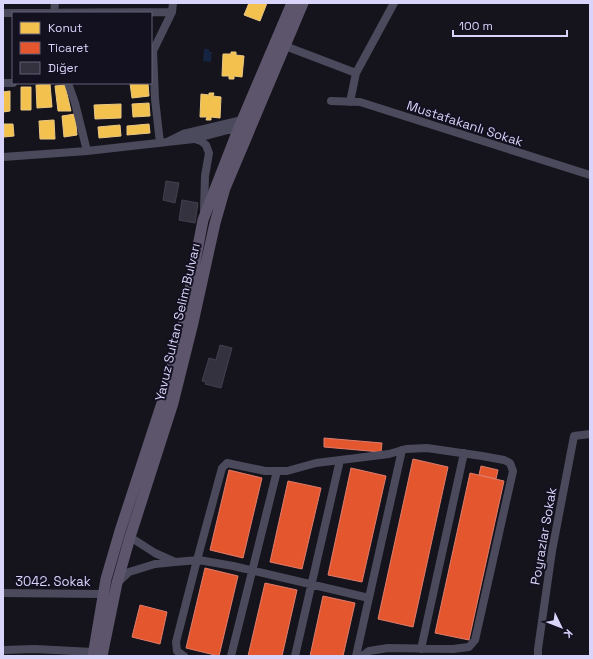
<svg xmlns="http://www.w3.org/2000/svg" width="593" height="659" font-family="'Space Grotesk',sans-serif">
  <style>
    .water { fill: #152541 }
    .homes { fill: #f2c14e; stroke: #eac782 }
    .shops { fill: #e4572e; stroke: #e17c6b }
    .building { fill: #33323e; stroke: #42404f }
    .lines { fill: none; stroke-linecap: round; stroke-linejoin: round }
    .minor { stroke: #4b4a5c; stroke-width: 8 }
    .major { stroke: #5d556c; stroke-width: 11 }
    .labels { text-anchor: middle; stroke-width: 4; stroke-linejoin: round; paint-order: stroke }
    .street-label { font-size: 13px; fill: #d9d4fa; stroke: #131020 }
  </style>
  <rect width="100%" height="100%" fill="#15141c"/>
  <path class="water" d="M204 49H209V52H212L211 62 203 61Z"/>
  <path class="homes" d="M249 3H267L260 21 244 15Z
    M231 52H236V55L244 56 242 77 234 76V79H229V76H222L223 54H231Z
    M130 83H148L149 96 132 98Z
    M50 84 52 107 37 108 36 85Z
    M65 85 71 111H58L55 86Z
    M21 87H31V110H21Z
    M10 91V111L3 112V92Z
    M209 93H214L213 96 221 97 220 118 211 117V120H206L207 117H200L201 94 209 95Z
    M149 103 150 116 133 117 132 104Z
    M121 104V118L95 119 94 105Z
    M75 114 77 135 64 137 62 116Z
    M54 120 55 139H40L39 121Z
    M4 124H13L14 136 4 137Z
    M149 124 150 133 127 135V126Z
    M120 125 121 136 99 138 98 127Z"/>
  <path class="shops" d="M324 438 382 443 381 452 324 447Z
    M413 459 448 467 413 627 378 619Z
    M481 466 498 470 496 479 479 475Z
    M351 468 386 476 362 582 328 575Z
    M229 470 262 478 243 558 210 550Z
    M470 473 504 481 469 640 435 633Z
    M288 481 321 488 302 569 270 562Z
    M205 568 238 576 219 656 186 648Z
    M265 583 297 590 282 656H248Z
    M323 596 355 603 343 656H310Z
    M140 605 167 612 160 644 132 637Z"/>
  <path class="building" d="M166 181 179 183 175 203 163 200Z
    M182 200 198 203 195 223 179 220Z
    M220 345 232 348 221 388 205 384 206 382 202 381 209 358 216 360Z"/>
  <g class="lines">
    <path class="minor" d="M3 13H13
      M14 13 172 12
      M54 13 55 3
      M285 46 356 73
      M3 83H13
      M68 83 75 103 87 151
      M331 101 360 102 590 175
      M350 102 356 73 394 3
      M238 130H228L194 139 167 142 183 134 242 120
      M195 139 201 141 206 145 209 153 205 176 204 211
      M160 143 155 99 153 51 172 12 173 3
      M3 157 87 151 167 142
      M175 562 199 560 233 566 369 598
      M117 583 129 572 155 564 175 562 155 553 130 537
      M3 593 103 594
      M421 649 464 453
      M3 650 35 649 93 652
      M184 656 177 651 176 642 197 560 222 468 227 463 265 471H287L316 463 389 454 406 449 427 448 482 456 504 460 510 463 513 471 475 640 469 647 453 649 388 648 369 651 362 656
      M231 656 277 471
      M295 656 340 460
      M356 656 402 450
      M538 656V649L552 551 574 436 590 434"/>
    <path class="major" d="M93 656 106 579 120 531 163 400 183 325 203 220 238 130 292 3
      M102 656 117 583 130 537 173 403 192 327 215 223 225 188 303 3"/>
  </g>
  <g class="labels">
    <g class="street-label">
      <text transform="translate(465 123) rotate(18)" y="5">Mustafakanlı Sokak</text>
      <text transform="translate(177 322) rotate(-77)" y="5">Yavuz Sultan Selim Bulvarı</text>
      <text transform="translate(543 536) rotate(-80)" y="5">Poyrazlar Sokak</text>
      <text x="53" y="586">3042. Sokak</text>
    </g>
  </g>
  <rect width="593" height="659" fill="none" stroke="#d9d4fa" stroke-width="8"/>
  <rect x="12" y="12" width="140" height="72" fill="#131020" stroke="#625e77"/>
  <rect x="20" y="22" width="20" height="12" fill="#f2c14e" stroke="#625e77"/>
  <text x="48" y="32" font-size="12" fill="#d9d4fa">Konut</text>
  <rect x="20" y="42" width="20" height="12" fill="#e4572e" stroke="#625e77"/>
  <text x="48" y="52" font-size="12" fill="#d9d4fa">Ticaret</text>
  <rect x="20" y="62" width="20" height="12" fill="#33323e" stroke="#625e77"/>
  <text x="48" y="72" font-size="12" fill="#d9d4fa">Diğer</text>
  <g transform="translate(561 627) rotate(133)" stroke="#131020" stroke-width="3" paint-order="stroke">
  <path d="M0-3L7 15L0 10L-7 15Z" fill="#d9d4fa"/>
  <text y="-6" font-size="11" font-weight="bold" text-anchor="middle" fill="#d9d4fa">K</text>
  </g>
  <path d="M453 30v6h114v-6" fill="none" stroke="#d9d4fa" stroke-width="2"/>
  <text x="459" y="30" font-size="12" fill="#d9d4fa" stroke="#131020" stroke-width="3" paint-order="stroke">100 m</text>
</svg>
